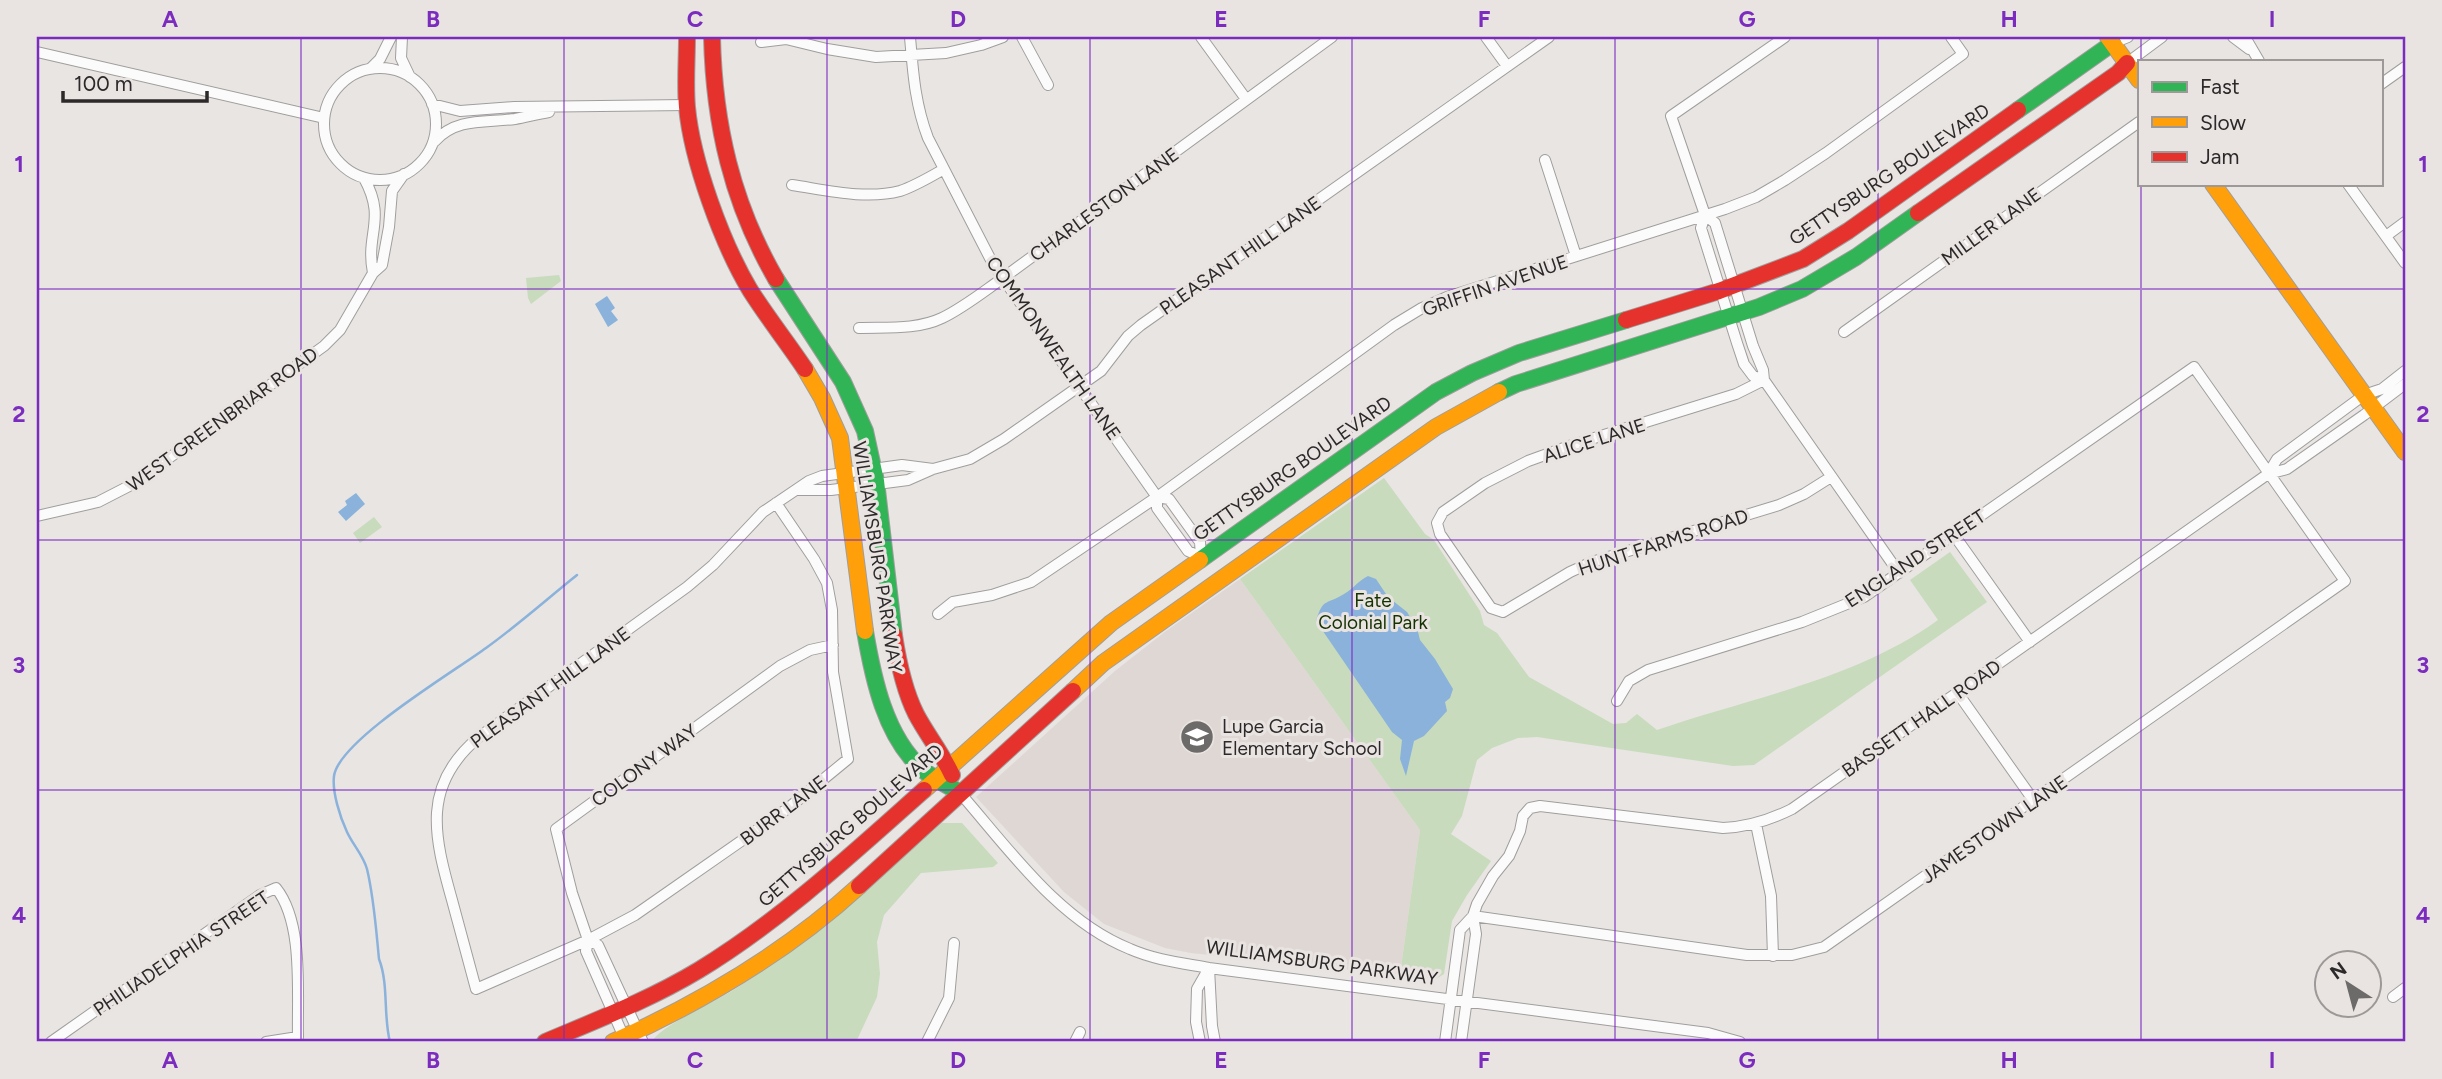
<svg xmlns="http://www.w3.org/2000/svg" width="2442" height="1079" font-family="Figtree,sans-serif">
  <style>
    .built { fill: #dfd7d3 }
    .green { fill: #c8dbbc }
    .water { fill: #8ab2db }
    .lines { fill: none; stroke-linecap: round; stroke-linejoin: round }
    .stream { stroke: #8ab2db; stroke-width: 2.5 }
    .street-casing { stroke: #a09e9d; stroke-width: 12 }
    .fast-casing { stroke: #a09e9d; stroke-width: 18 }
    .slow-casing { stroke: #a09e9d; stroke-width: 18 }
    .jam-casing { stroke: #a09e9d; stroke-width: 18 }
    .street { stroke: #fcfbfb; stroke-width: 10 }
    .fast { stroke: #30b455; stroke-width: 16 }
    .slow { stroke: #ff9f0a; stroke-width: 16 }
    .jam { stroke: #e5322d; stroke-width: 16 }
    .grid { fill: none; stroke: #7b2cbf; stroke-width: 2; stroke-opacity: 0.55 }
    .labels { text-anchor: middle; stroke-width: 6; stroke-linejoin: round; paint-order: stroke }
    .street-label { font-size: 19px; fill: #2b2929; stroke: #e9e4e2 }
    .park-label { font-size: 19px; fill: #143201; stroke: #e9e4e2 }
    .poi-label { font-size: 19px; fill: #2b2929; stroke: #e9e4e2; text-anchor: start }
    .neatline { fill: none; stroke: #7b2cbf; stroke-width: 2.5 }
    .grid-label { font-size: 23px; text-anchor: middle; font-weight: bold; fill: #7b2cbf }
  </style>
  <rect width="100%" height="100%" fill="#e8e5e3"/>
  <path class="built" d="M1240 579 1420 830 1400 975 1191 953 1165 948 1104 924 1064 892 976 797 1115 671 1166 631Z"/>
  <path class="green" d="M559 275 561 281 531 304 528 298 526 278Z
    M1384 478 1425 534 1434 540 1480 611 1484 625 1497 633 1529 677 1613 724 1626 723 1637 714 1657 730C1752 697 1855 680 1938 620L1910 580 1950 552 1987 602 1754 765 1733 766 1537 737 1518 738 1492 748 1477 760 1462 816 1451 834 1491 861 1467 895 1452 921 1444 974 1436 979 1400 975 1420 830 1240 579Z
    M374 517 382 527 360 543 353 533Z
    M942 823H962L998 863 993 867 921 873 884 915 877 942 880 974 877 997 856 1042H652C657 1028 716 1001 732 991 809 942 875 883 942 823Z"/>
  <path class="water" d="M607 296 615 308 611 311 618 320 608 327 595 304Z
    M356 493 365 504 346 521 338 512 347 505 345 501Z
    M1368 576 1376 579 1388 597 1407 612 1417 628 1420 640 1435 659 1453 689 1450 698 1445 702 1447 711 1424 736 1414 741 1406 776 1400 759 1402 740 1392 732 1316 621C1323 597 1327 605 1344 594 1353 589 1358 581 1368 576Z"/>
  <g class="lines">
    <path class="stream" d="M390 1042C383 1015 389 985 379 959 376 929 374 898 367 869 363 855 353 845 347 832 340 817 332 792 334 776 339 740 455 671 486 648 518 625 547 599 577 575"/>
    <g class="street-casing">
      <path id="street" d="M402 37 401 58 410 77
        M910 37C913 72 915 104 928 138L993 264 1157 497V508L1188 551 1201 557 1200 542 1169 499 1157 497
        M1022 37 1048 85
        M1201 37 1246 99
        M1486 37 1507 66
        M1785 37 1671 116 1705 215 1715 223 1753 346 1763 370 1764 380 1899 573
        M2233 37 2249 49
        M2245 37 2259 61
        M761 42 786 39 827 49 876 57 946 53 981 45 1003 37
        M2113 43 2128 37
        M37 52 324 118
        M2127 63 2162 37
        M324 124a56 56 0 1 1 112 0a56 56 0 1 1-112 0Z
        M370 69 380 59 391 37
        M2381 84 2405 67
        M432 104 460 111 514 107 687 105
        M435 141C457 117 486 123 515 119 526 117 537 114 549 112
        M1545 160 1576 256
        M364 178C387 220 365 233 373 273
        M2348 184 2405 263
        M792 185C826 190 866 200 900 191 915 186 930 177 944 169
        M1705 215 1701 228 1737 343 1744 364 1753 376 1764 380
        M2386 236 2405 222
        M859 328C886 327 917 330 942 318 963 308 983 292 1003 278L1332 37
        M1844 332 2139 122
        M1764 380 1736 394 1575 444 1528 461 1485 483 1443 512 1437 523 1440 534 1491 608 1503 612 1570 572 1592 562 1779 505 1804 494 1831 477
        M2268 474 2277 459 2364 395 2382 389 2405 371
        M796 490H831L908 480 933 469 970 459 1004 439 1101 371 1128 336 1141 325 1549 37
        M776 503 814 559 827 583 832 610 833 672 848 759 787 809 635 915 588 940 476 989C468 960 460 930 452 900 434 836 421 785 479 737L687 587 713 565 763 512 809 481 822 476 902 465 933 469
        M37 516 98 502 133 484 324 346 340 330 373 273 382 265 389 227 392 191 404 174
        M1954 535 2030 642
        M938 614 953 602 992 595 1031 582 1157 497 1394 325 1422 308 1447 297 1725 209 1756 197 1785 180 1826 153 1963 54 1951 37
        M1957 692 2034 801
        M960 793C1009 849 1059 921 1130 949 1155 960 1182 963 1209 968L1708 1033 1740 1042
        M1756 824 1771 896 1773 956
        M1473 916 1747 955H1792L1824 947 2345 581 2194 367 1864 597 1802 622 1648 670 1629 681 1617 701
        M588 940 598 945 643 1042
        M1209 968 1212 1026 1215 1042
        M2393 997 2405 988
        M51 1042 260 895 276 888C304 923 297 993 298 1037L266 1042
        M626 1042 586 951 588 940 572 893 556 829 780 666 810 650 833 645
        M927 1042 949 998 954 943
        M1075 1042 1080 1032
        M1200 1042 1196 1022 1197 989 1209 968
        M1445 1042 1460 930 1473 916 1477 904 1493 876 1509 856 1520 831 1523 816 1530 808 1540 806 1723 828C1748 827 1770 820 1792 809L2268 474 2287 469 2364 415 2405 384
        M1461 1042 1476 934 1473 916"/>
    </g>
    <g class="fast-casing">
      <path id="fast" d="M2018 110 2113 43
        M776 279 843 382 865 431 876 481 894 635
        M1499 392 1516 384 1759 307 1802 289 1856 257 1918 213
        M1200 560 1436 392 1472 373 1519 353 1626 320
        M865 631C873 678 885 737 923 770 934 779 948 785 960 793"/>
    </g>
    <g class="slow-casing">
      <path id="slow" d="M2108 37 2139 80
        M2213 184 2405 452
        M805 369 822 398 840 438 865 631
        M1073 691 1103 663 1436 427 1499 392
        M924 790 1111 623 1200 560
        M613 1042C702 1002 787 952 859 886"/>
    </g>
    <g class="jam-casing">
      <path id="jam" d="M687 37C687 60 685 84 687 107 692 161 722 243 750 290 767 317 787 342 805 369
        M712 37C714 124 732 203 776 279
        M1918 213 2118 73 2127 63
        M1626 320 1719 291 1803 259 1848 231 2018 110
        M894 635C898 661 904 690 916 714 927 735 942 753 952 775
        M859 886 1073 691
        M545 1042C597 1020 651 999 699 970 781 920 852 854 924 790"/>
    </g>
    <use href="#street" class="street"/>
    <use href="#fast" class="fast"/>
    <use href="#slow" class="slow"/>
    <use href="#jam" class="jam"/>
  </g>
  <path class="grid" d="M301 37V1042M564 37V1042M827 37V1042M1090 37V1042M1352 37V1042M1615 37V1042M1878 37V1042M2141 37V61M2141 184V1042M37 289H2405M37 540H2405M37 790H2405"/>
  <defs>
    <g id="school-disc" transform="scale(1.75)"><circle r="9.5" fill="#6d6b6a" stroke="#e9e4e2"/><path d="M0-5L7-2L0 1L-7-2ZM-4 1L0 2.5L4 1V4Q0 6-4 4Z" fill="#fff"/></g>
  </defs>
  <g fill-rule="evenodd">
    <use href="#school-disc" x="1197" y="737"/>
  </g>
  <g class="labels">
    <g class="street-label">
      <text transform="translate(1889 174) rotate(-34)" y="7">GETTYSBURG BOULEVARD</text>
      <text transform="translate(1104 204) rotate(-36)" y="7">CHARLESTON LANE</text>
      <text transform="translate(1991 226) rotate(-36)" y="7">MILLER LANE</text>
      <text transform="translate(1240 255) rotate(-35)" y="7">PLEASANT HILL LANE</text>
      <text transform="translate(1495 285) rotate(-19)" y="7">GRIFFIN AVENUE</text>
      <text transform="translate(1054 348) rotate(55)" y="7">COMMONWEALTH LANE</text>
      <text transform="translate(222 419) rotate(-36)" y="7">WEST GREENBRIAR ROAD</text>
      <text transform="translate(1594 440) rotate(-18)" y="7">ALICE LANE</text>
      <text transform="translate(1292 468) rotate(-35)" y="7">GETTYSBURG BOULEVARD</text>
      <text transform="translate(1663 542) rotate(-18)" y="7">HUNT FARMS ROAD</text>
      <text transform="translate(878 557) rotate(81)" y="7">WILLIAMSBURG PARKWAY</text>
      <text transform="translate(1915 558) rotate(-33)" y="7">ENGLAND STREET</text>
      <text transform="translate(550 687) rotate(-36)" y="7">PLEASANT HILL LANE</text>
      <text transform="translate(1921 718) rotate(-35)" y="7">BASSETT HALL ROAD</text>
      <text transform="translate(644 765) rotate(-36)" y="7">COLONY WAY</text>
      <text transform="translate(783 810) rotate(-37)" y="7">BURR LANE</text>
      <text transform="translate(850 825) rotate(-41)" y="7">GETTYSBURG BOULEVARD</text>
      <text transform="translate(1994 829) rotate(-35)" y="7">JAMESTOWN LANE</text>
      <text transform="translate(181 953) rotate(-34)" y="7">PHILIADELPHIA STREET</text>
      <text transform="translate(1322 962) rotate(8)" y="7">WILLIAMSBURG PARKWAY</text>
    </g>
    <g class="park-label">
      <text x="1373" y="607">Fate<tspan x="1373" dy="22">Colonial Park</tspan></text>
    </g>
    <g class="poi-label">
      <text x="1222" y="733">Lupe Garcia<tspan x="1222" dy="22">Elementary School</tspan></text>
    </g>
  </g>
  <rect width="2442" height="1079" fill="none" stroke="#e9e4e2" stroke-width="77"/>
  <rect x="2138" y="60" width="245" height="126" fill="#e9e4e2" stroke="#9d9998" stroke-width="2"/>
  <rect x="2152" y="82" width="35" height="10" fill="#30b455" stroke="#9d9998" stroke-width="2"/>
  <text x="2200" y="94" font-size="21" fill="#2b2929">Fast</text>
  <rect x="2152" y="117" width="35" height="10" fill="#ff9f0a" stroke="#9d9998" stroke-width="2"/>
  <text x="2200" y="130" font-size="21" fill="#2b2929">Slow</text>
  <rect x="2152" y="152" width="35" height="10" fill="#e5322d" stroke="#9d9998" stroke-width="2"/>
  <text x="2200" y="164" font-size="21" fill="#2b2929">Jam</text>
  <g transform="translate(2348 984) rotate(324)"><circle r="33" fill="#e9e4e2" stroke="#9d9998" stroke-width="2"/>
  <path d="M0-5L12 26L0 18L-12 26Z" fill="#6d6b6a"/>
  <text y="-10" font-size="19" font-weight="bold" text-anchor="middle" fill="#2b2929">N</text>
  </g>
  <path d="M63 91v10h144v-10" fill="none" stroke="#2b2929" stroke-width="3.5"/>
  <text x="74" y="91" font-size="21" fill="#2b2929" stroke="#e9e4e2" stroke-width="5" paint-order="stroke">100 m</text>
  <rect x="38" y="38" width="2366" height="1002" class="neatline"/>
  <g class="grid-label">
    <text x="170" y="27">A</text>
    <text x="433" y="27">B</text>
    <text x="695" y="27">C</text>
    <text x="958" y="27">D</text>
    <text x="1221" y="27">E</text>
    <text x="1484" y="27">F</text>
    <text x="1747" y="27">G</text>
    <text x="2009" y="27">H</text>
    <text x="2272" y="27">I</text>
    <text x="19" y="172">1</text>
    <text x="2423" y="172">1</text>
    <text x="19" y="422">2</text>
    <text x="2423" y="422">2</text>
    <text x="19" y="673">3</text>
    <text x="2423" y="673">3</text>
    <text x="19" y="923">4</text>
    <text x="2423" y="923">4</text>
    <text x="170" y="1068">A</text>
    <text x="433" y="1068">B</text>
    <text x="695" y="1068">C</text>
    <text x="958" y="1068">D</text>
    <text x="1221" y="1068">E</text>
    <text x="1484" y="1068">F</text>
    <text x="1747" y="1068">G</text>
    <text x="2009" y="1068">H</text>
    <text x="2272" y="1068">I</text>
  </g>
</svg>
